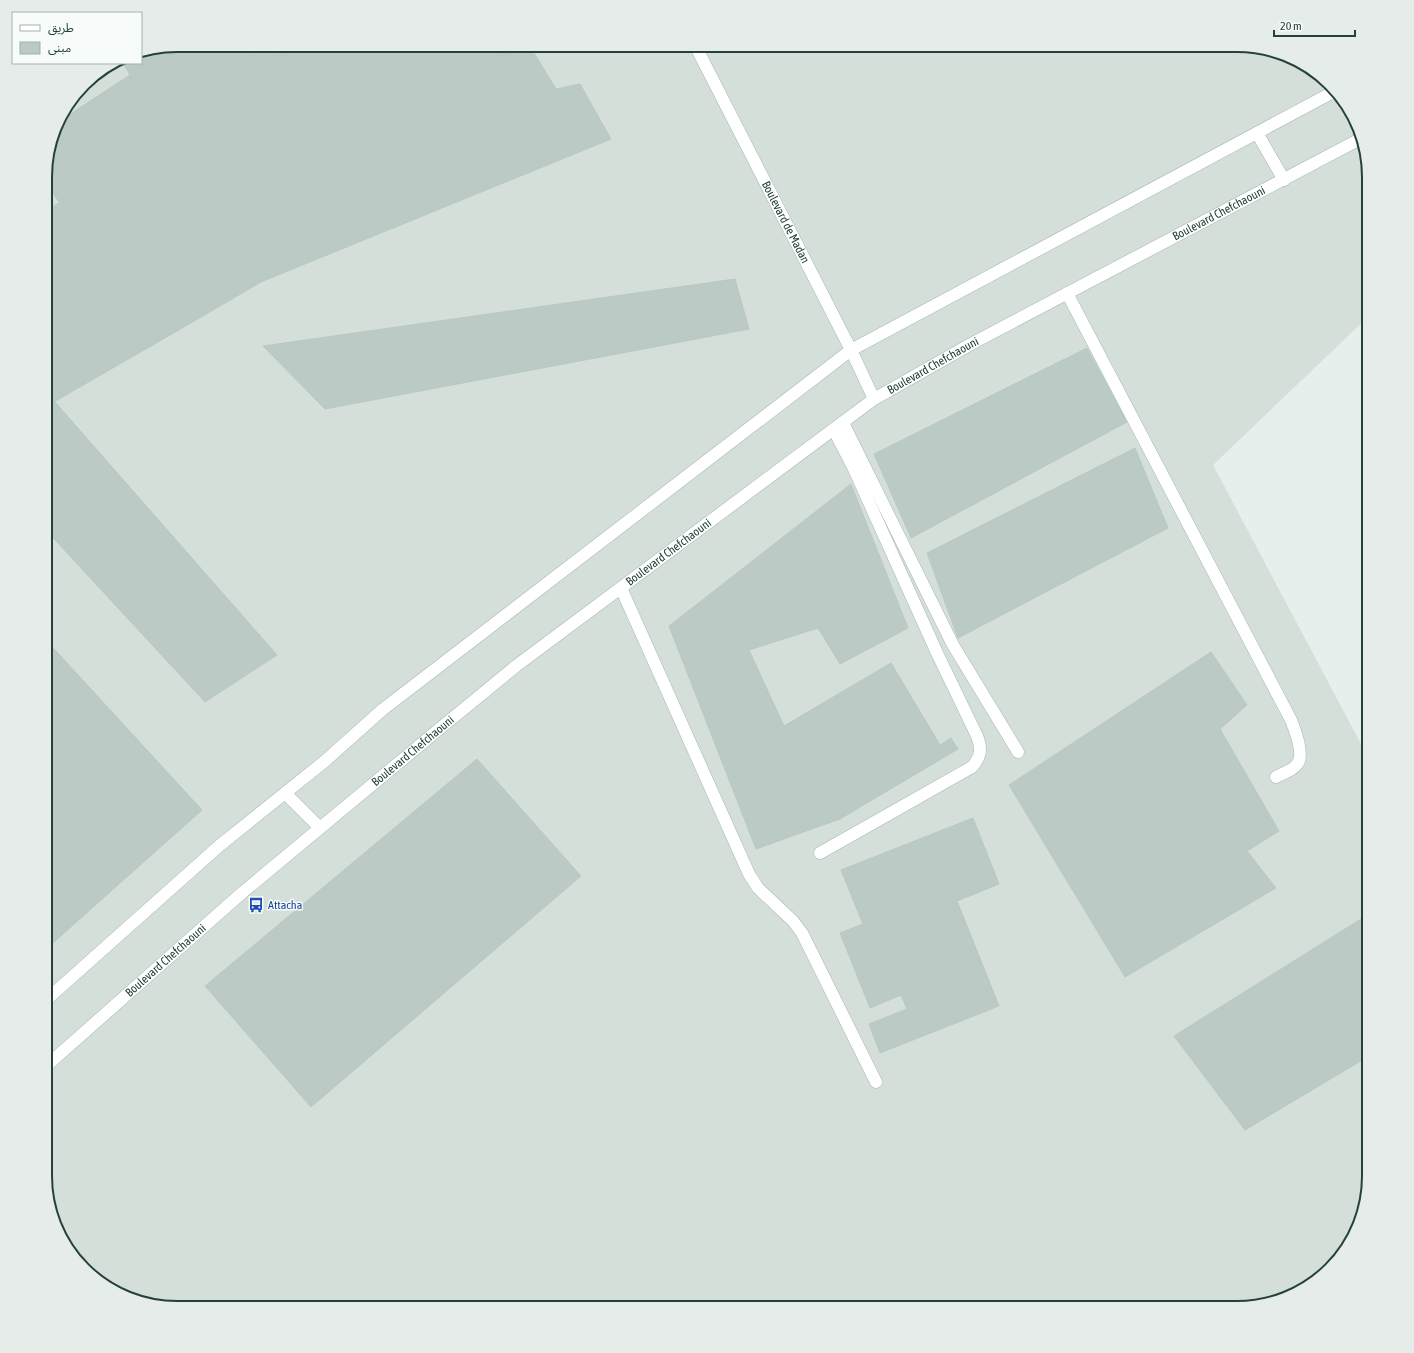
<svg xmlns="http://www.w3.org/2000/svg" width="1414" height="1353" font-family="'Asap Condensed','Noto Sans Arabic',sans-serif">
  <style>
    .built { fill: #d4dfda }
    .building { fill: #bbcac4; stroke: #b8c9c2 }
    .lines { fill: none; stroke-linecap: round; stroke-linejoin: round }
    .minor-casing { stroke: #a8b8b2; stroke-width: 13 }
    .minor { stroke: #fff; stroke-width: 12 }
    .labels { text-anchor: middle; stroke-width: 3; stroke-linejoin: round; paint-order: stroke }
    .street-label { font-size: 12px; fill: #24423a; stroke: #f7fbf9 }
    .transit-label { font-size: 12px; fill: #164399; stroke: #f7fbf9; text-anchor: start }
    .rim { fill: none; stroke: #24423a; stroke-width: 2 }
  </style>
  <rect width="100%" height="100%" fill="#e6efeb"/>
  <path class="built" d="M177 45H1245L1295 59 1331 84 1359 126 1369 169V316L1213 465 1369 759V1176L1359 1227 1330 1270 1288 1298 1245 1308H177L126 1298 83 1269 55 1227 45 1184V168L59 119 90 78 114 63H141V52Z"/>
  <path class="building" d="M177 45H244L258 68 300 45H520L219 224 123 63H141V52Z
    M244 45H300L258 68Z
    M520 45H529L556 89 580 84 611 139 261 282 219 224Z
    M130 75 219 224 261 282 158 342 45 182V168L58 122Z
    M59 203 158 342 45 407V211Z
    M735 279 749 329 325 409 263 346Z
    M1087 348 1127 422 911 538 874 454Z
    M55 402 277 655 205 702 45 529V407Z
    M1135 448 1168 528 958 638 927 553Z
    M851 484 908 628 840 664 818 628 749 650 784 726 840 819 756 849 669 626Z
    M45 639 202 810 45 950Z
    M1211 652 1247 705 1220 729 1279 831 1247 851 1276 888 1125 977 1009 785Z
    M891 663 940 745 951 738 958 749 840 819 784 726Z
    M477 759 581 876 311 1107 205 986Z
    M973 818 999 884 957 901 999 1006 880 1053 869 1024 907 1009 901 995 870 1008 840 933 863 924 841 870Z
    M1369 914V1056L1245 1130 1174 1036Z"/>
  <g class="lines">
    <g class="minor-casing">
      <g id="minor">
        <path id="s1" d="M695 45 851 350 874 399"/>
        <path d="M1257 133 1284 180"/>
        <path d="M1067 293 1291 720C1295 730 1304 754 1298 763 1294 770 1283 773 1276 777"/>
        <path d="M843 423 953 645 1018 752"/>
        <path d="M621 588 749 874 758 888 793 921 802 933 876 1082"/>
        <path d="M285 793 320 828"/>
        <path d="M820 853 972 767C981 757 982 748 977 736L937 653 854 469 834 430"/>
        <path d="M45 1001 219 846 325 761 382 710 851 350 1335 91"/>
        <path id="s2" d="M45 1067 243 892 438 730 516 666 874 399 971 344 1362 138"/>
      </g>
    </g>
    <use href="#minor" class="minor"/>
  </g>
  <defs>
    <g id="bus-bare" transform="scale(1.2)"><path d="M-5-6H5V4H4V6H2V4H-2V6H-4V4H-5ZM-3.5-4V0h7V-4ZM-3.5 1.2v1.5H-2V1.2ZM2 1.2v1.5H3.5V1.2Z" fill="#1a4fb4" stroke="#f7fbf9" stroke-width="2.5" paint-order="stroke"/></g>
  </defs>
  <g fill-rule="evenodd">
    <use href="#bus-bare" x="256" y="905"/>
  </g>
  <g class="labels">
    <g class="street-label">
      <text dy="4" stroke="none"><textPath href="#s2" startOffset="1457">Boulevard Chefchaouni</textPath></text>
      <text dy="4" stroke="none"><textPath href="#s1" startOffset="199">Boulevard de Madan</textPath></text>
      <text dy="4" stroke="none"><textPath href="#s2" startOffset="1133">Boulevard Chefchaouni</textPath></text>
      <text dy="4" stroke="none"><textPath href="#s2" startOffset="809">Boulevard Chefchaouni</textPath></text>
      <text dy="4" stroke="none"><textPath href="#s2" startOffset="485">Boulevard Chefchaouni</textPath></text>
      <text dy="4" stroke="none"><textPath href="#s2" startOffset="161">Boulevard Chefchaouni</textPath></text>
    </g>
    <g class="transit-label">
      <text x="268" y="909">Attacha</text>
    </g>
  </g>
  <path d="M0 0H1414V1353H0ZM177 52H1237A125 125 0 0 1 1362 177V1176A125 125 0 0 1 1237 1301H177A125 125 0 0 1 52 1176V177A125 125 0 0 1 177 52Z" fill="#e6ecea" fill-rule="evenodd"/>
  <path class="rim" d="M177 52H1237A125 125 0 0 1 1362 177V1176A125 125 0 0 1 1237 1301H177A125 125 0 0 1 52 1176V177A125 125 0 0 1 177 52Z"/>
  <rect x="12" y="12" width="130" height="52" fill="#f7fbf9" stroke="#a3b1ad"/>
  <rect x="20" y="25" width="20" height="6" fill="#ffffff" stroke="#a3b1ad"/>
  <text x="48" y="32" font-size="12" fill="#24423a">طريق</text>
  <rect x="20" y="42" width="20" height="12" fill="#bbcac4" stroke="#a3b1ad"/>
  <text x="48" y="52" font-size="12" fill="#24423a">مبنى</text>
  <path d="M1274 30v6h81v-6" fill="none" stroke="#24423a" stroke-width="2"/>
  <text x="1280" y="30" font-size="12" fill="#24423a" stroke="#f7fbf9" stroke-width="3" paint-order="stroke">20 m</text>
</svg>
